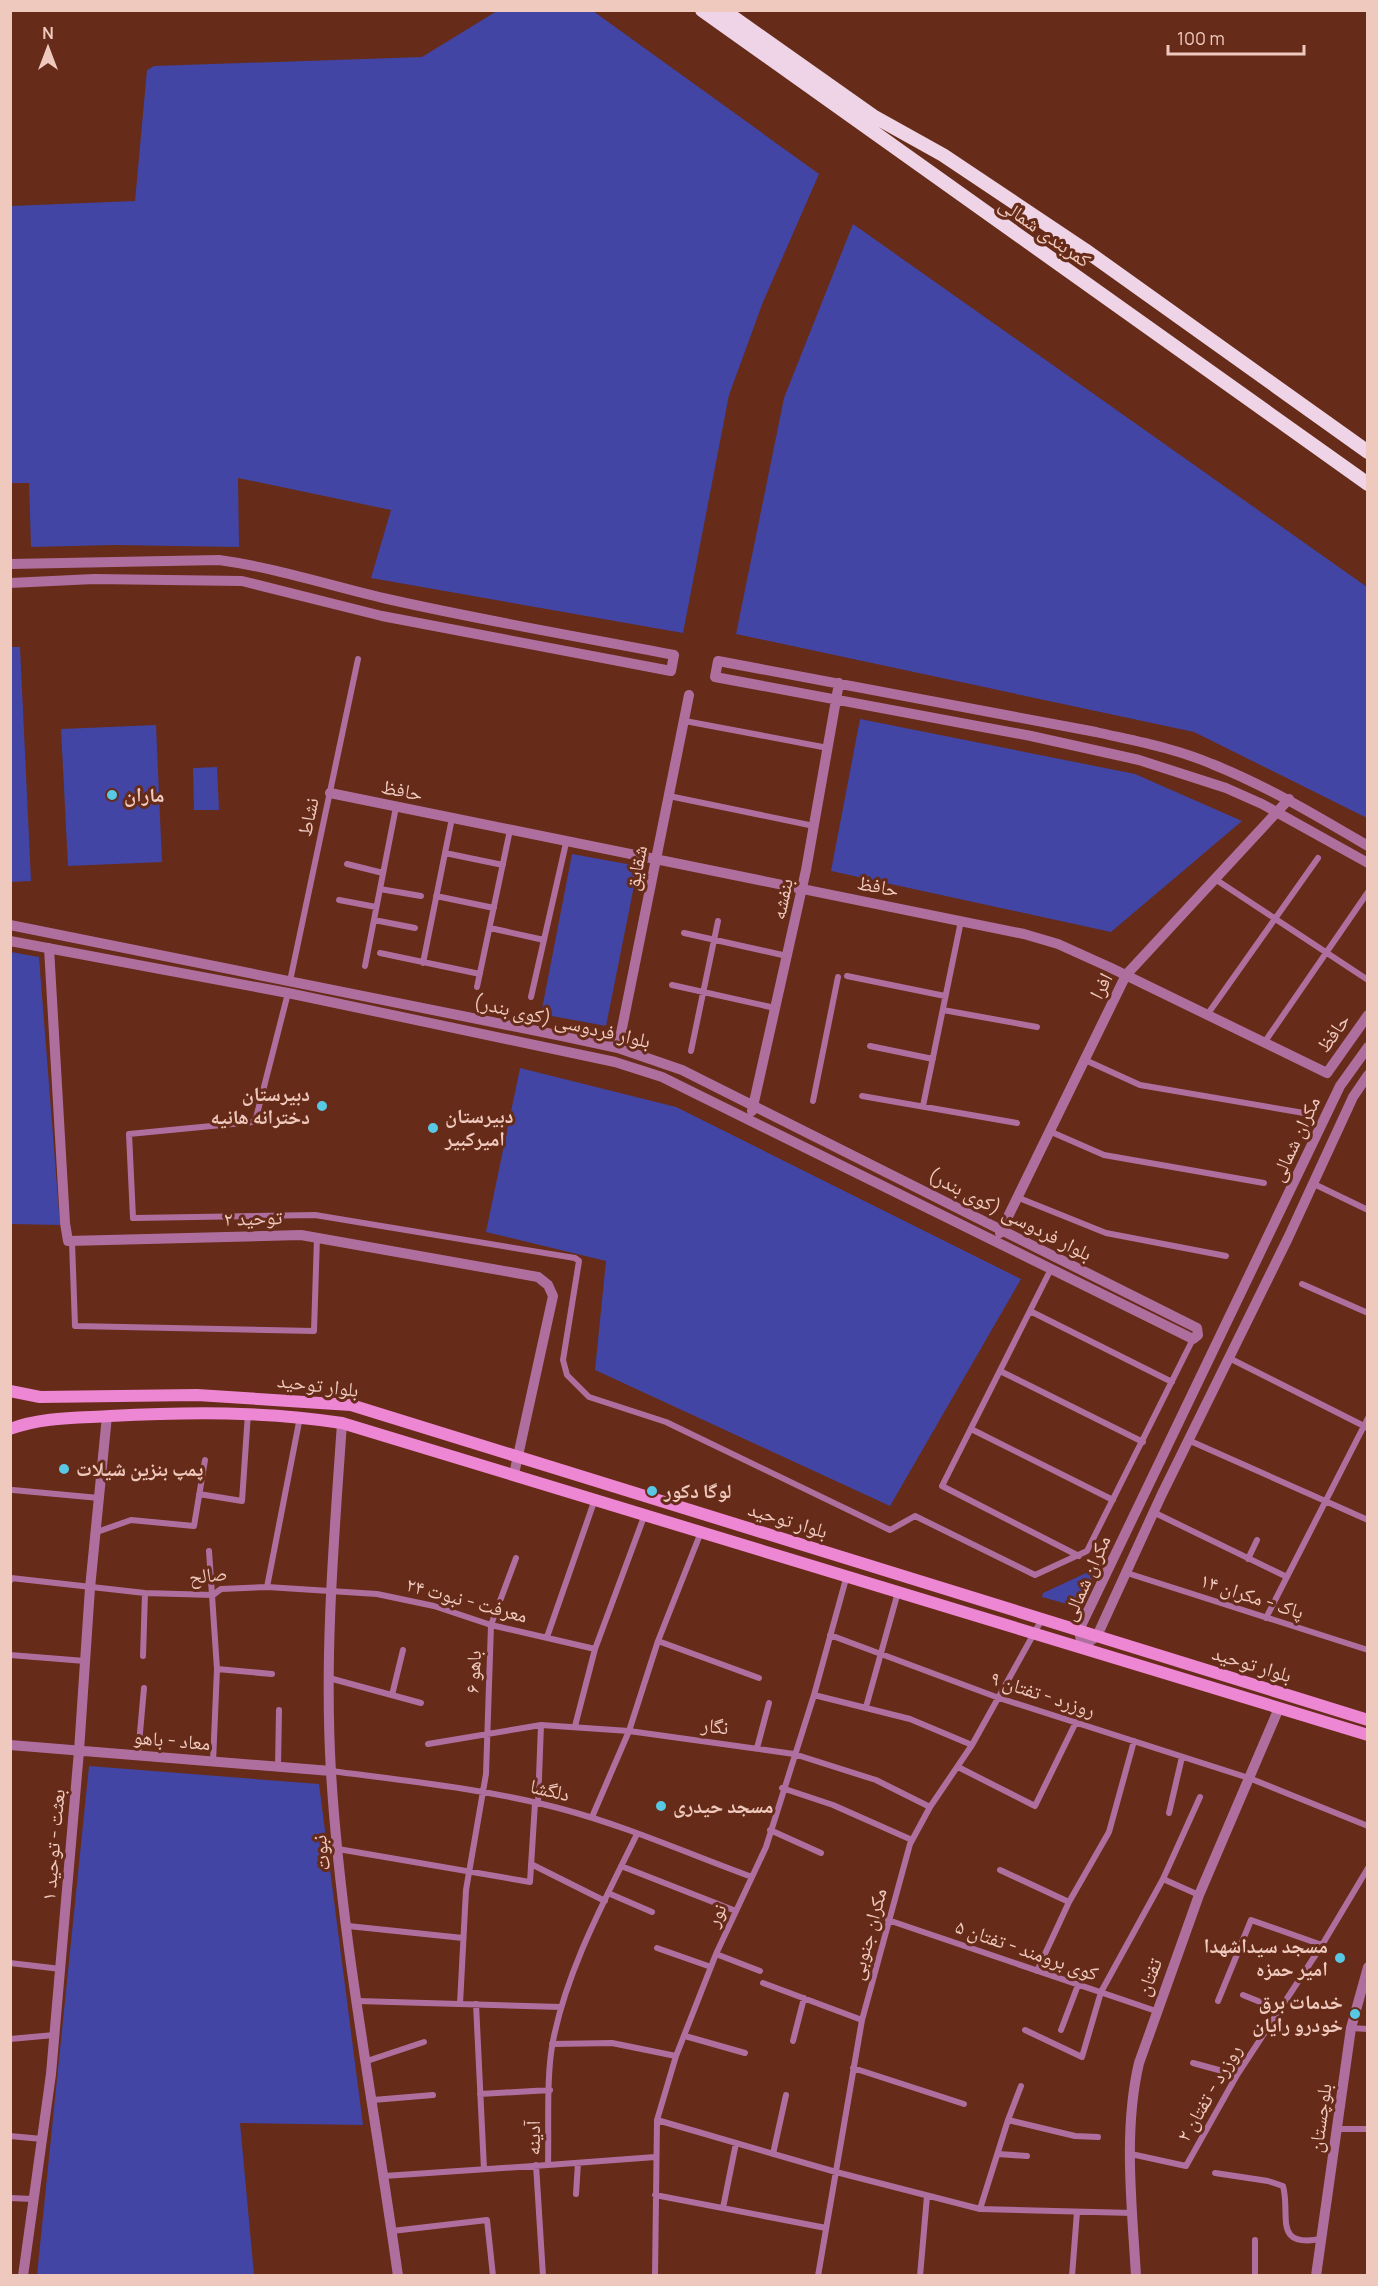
<svg xmlns="http://www.w3.org/2000/svg" width="1378" height="2286" font-family="Manrope,'Noto Naskh Arabic',sans-serif">
  <style>
    .green { fill: #4245a3 }
    .lines { fill: none; stroke-linecap: round; stroke-linejoin: round }
    .minor { stroke: #af6f9e; stroke-width: 6 }
    .tertiary { stroke: #af6f9e; stroke-width: 10 }
    .secondary { stroke: #ed87d3; stroke-width: 12 }
    .trunk { stroke: #eed4e6; stroke-width: 14 }
    .poi-dot { fill: #59c8e4; stroke: #662b19; stroke-width: 2 }
    .labels { text-anchor: middle; stroke-width: 6; stroke-linejoin: round; paint-order: stroke }
    .street-label { font-size: 20px; fill: #efc9be; stroke: #662b19 }
    .poi-label { font-size: 20px; font-weight: bold; fill: #efc9be; stroke: #662b19; text-anchor: start }
  </style>
  <rect width="100%" height="100%" fill="#662b19"/>
  <path class="green" d="M497 11H593L819 174 763 302 729 395 683 633 371 578 391 510 238 478 239 547 114 545 31 547 29 483H11V206L135 201 147 70 154 66 422 57Z
    M853 224 1367 587V818L1194 732 736 634 784 398Z
    M11 647H20L31 881 11 882Z
    M860 719 1135 774 1242 821 1111 932 831 871Z
    M156 725 162 862 68 866 61 729Z
    M217 767 219 810H194L193 768Z
    M572 854 638 866 606 1026 541 1014Z
    M11 952 39 957 60 1225 11 1224Z
    M520 1068 676 1107 1021 1279 890 1506 595 1370 606 1261 486 1232Z
    M1097 1568 1081 1602 1067 1604 1042 1597 1043 1593Z
    M89 1766 319 1784 363 2125 240 2123 254 2275H37Z"/>
  <g class="lines">
    <path class="minor" d="M685 721 828 748
      M669 796 814 826
      M445 853 503 865
      M347 864 383 873
      M1215 879 1368 980
      M380 889 421 896
      M436 896 494 908
      M339 900 376 907
      M374 920 415 928
      M490 928 544 940
      M684 933 787 956
      M380 953 480 974
      M423 963 452 818
      M365 966 396 807
      M847 976 945 996
      M290 981 358 659
      M672 985 775 1008
      M477 987 510 830
      M288 993 256 1118 253 1122 129 1134 133 1218 315 1215 575 1258 579 1261 563 1360 567 1375 589 1397 666 1422 890 1530 915 1516 1035 1575 1087 1551 1193 1339
      M531 997 566 843
      M943 1010 1037 1027
      M1207 1015 1318 858
      M1264 1043 1368 892
      M870 1046 933 1059
      M691 1051 718 921
      M1085 1060 1140 1085 1304 1113
      M862 1096 1017 1123
      M813 1101 838 977
      M923 1106 961 921
      M1049 1131 1104 1155 1264 1183
      M1314 1184 1368 1210
      M1019 1198 1106 1233 1226 1256
      M72 1242 75 1326 314 1331 317 1237
      M1051 1269 942 1486 1079 1556
      M1302 1284 1368 1313
      M1030 1311 1172 1382
      M1229 1358 1368 1428
      M1000 1371 1143 1442
      M971 1429 1113 1500
      M1188 1440 1368 1520
      M13 1490 99 1498
      M199 1494 242 1501 248 1413
      M1153 1512 1287 1577
      M97 1532 131 1520 194 1526 205 1460
      M209 1551 217 1669 213 1762
      M1248 1559 1257 1540
      M1127 1573 1368 1650
      M10 1581 11 1578 145 1593 213 1595 221 1589 267 1587 377 1594 434 1606 491 1625 595 1649
      M267 1587 300 1417
      M1266 1618 1368 1418
      M830 1635 999 1698 1249 1778 1368 1826
      M547 1637 595 1499
      M658 1641 759 1678
      M10 1655 85 1661
      M143 1656 145 1593
      M217 1669 272 1674
      M329 1678 421 1703
      M392 1695 403 1650
      M814 1695 910 1719 972 1745
      M866 1707 898 1592
      M575 1726 595 1649 645 1514
      M428 1744 541 1725 629 1731 794 1754 876 1780 930 1807
      M757 1748 769 1703
      M138 1755 144 1688
      M278 1767 279 1710
      M958 1767 1035 1806 1076 1722
      M331 1771C408 1781 487 1789 562 1809 626 1826 689 1854 752 1877
      M782 1788 833 1805 912 1840
      M538 1803 541 1725
      M1169 1813 1182 1757
      M592 1817 629 1731 658 1641 701 1532
      M770 1830 821 1853
      M637 1834C605 1900 567 1969 553 2041 546 2075 549 2129 548 2165L655 2157
      M338 1849 530 1882 535 1803
      M531 1864 605 1901
      M621 1866 736 1911
      M1000 1870 1069 1902 1037 1971
      M1163 1879 1200 1797
      M608 1893 652 1912
      M1069 1902 1109 1832 1134 1741
      M888 1920 1156 2011
      M348 1926 463 1938
      M657 1948 711 1967
      M716 1954 760 1971
      M10 1963 61 1969
      M763 1983 862 2020
      M1243 1995 1280 2010
      M358 2001 561 2007
      M1218 2001 1251 1920 1322 1945
      M460 2004 466 1890 486 1774 491 1625 516 1558
      M476 2004 484 2169
      M1351 2028 1368 2029
      M1025 2030 1082 2057 1101 1992 1163 1879 1199 1895
      M1061 2030 1078 1985
      M685 2036 745 2053
      M10 2039 54 2035
      M793 2041 804 1998
      M552 2044 612 2043 676 2056
      M367 2061 424 2042
      M1193 2063 1237 2075
      M853 2068 964 2104
      M480 2094 550 2090
      M373 2100 433 2095
      M657 2120 836 2172 980 2209 1008 2120 1075 2136 1098 2137
      M1008 2120 1021 2086
      M1336 2129H1368
      M10 2136 42 2139
      M773 2154 786 2095
      M998 2154 1027 2156
      M1131 2154 1186 2166 1237 2075 1322 1945 1368 1868
      M536 2165 543 2276
      M1215 2173 1268 2181 1283 2186C1291 2215 1272 2248 1321 2239
      M384 2176 548 2165
      M576 2194 578 2163
      M655 2195 826 2228
      M10 2198 33 2199
      M723 2208 736 2143
      M980 2209 1133 2213
      M392 2231 487 2220 493 2276
      M655 2276 657 2120 676 2056 716 1954 766 1847 814 1695 847 1575
      M818 2276 862 2020 910 1844 930 1807 972 1745 1042 1619
      M920 2276 927 2196
      M1072 2276 1077 2212
      M1255 2276V2240"/>
    <path class="tertiary" d="M10 564 219 560C278 568 334 587 392 600 486 621 580 637 674 655L671 671 382 616 242 581 94 579 10 583
      M330 793 1024 934 1058 944 1109 967 1327 1073 1368 1015
      M1368 846C1317 816 1267 786 1212 764 1175 748 1135 741 1096 732L718 661 715 677 1031 736 1139 760 1226 788 1262 804 1368 863
      M10 925 562 1036 618 1048 682 1070 1197 1328 1198 1335 1193 1339 662 1077 615 1062 288 993 10 941
      M49 948 65 1223 68 1241 301 1235 538 1277 548 1285 553 1296 514 1474
      M1368 1047 1340 1086 1079 1630 1082 1647 1097 1636 1161 1496 1288 1238 1353 1097 1368 1075
      M618 1048 689 695
      M752 1111 806 870 839 683
      M1000 1233 1126 975 1289 799
      M342 1423C334 1539 324 1655 331 1772 341 1939 375 2109 398 2276
      M10 1745 331 1771
      M23 2276 51 2074 79 1751 90 1588 107 1416
      M1136 2276C1132 2206 1123 2131 1139 2063L1199 1895 1279 1708
      M1316 2276 1351 2028 1368 1967"/>
    <path class="secondary" d="M10 1391 40 1397 197 1395 351 1405 1368 1720
      M10 1429C42 1417 76 1418 110 1416 188 1412 265 1411 342 1423L1368 1735"/>
    <path class="trunk" d="M702 10 1368 484
      M723 10 873 116 943 155 1085 250 1368 452"/>
  </g>
  <g class="poi-dot">
    <circle cx="112" cy="795" r="6"/>
    <circle cx="322" cy="1106" r="6"/>
    <circle cx="433" cy="1128" r="6"/>
    <circle cx="64" cy="1469" r="6"/>
    <circle cx="652" cy="1491" r="6"/>
    <circle cx="661" cy="1806" r="6"/>
    <circle cx="1340" cy="1958" r="6"/>
    <circle cx="1355" cy="2014" r="6"/>
  </g>
  <g class="labels">
    <g class="street-label">
      <text transform="translate(1045 232) rotate(35)" y="7">کمربندی شمالی</text>
      <text transform="translate(402 790) rotate(11)" y="7">حافظ</text>
      <text transform="translate(308 817) rotate(-78)" y="7">نشاط</text>
      <text transform="translate(636 868) rotate(-79)" y="7">شقایق</text>
      <text transform="translate(878 886) rotate(11)" y="7">حافظ</text>
      <text transform="translate(782 899) rotate(-78)" y="7">بنفشه</text>
      <text transform="translate(1101 986) rotate(-63)" y="7">افرا</text>
      <text transform="translate(562 1021) rotate(13)" y="7">بلوار فردوسی (کوی بندر)</text>
      <text transform="translate(1333 1033) rotate(-55)" y="7">حافظ</text>
      <text transform="translate(1295 1139) rotate(-65)" y="7">مکران شمالی</text>
      <text transform="translate(1010 1214) rotate(27)" y="7">بلوار فردوسی (کوی بندر)</text>
      <text transform="translate(253 1218) rotate(-2)" y="7">توحید ۲</text>
      <text transform="translate(318 1385) rotate(7)" y="7">بلوار توحید</text>
      <text transform="translate(788 1520) rotate(17)" y="7">بلوار توحید</text>
      <text transform="translate(208 1575) rotate(-6)" y="7">صالح</text>
      <text transform="translate(1086 1578) rotate(-66)" y="7">مکران شمالی</text>
      <text transform="translate(1252 1596) rotate(18)" y="7">پاک - مکران ۱۴</text>
      <text transform="translate(467 1600) rotate(15)" y="7">معرفت - نبوت ۲۴</text>
      <text transform="translate(1252 1664) rotate(17)" y="7">بلوار توحید</text>
      <text transform="translate(473 1672) rotate(-87)" y="7">باهو ۶</text>
      <text transform="translate(1043 1694) rotate(18)" y="7">روزرد - تفتان ۹</text>
      <text transform="translate(715 1726) rotate(7)" y="7">نگار</text>
      <text transform="translate(172 1740) rotate(5)" y="7">معاد - باهو</text>
      <text transform="translate(550 1790) rotate(13)" y="7">دلگشا</text>
      <text transform="translate(53 1845) rotate(-85)" y="7">بعثت - توحید ۱</text>
      <text transform="translate(321 1853) rotate(-97)" y="7">نبوت</text>
      <text transform="translate(716 1915) rotate(-65)" y="7">نور</text>
      <text transform="translate(868 1934) rotate(-75)" y="7">مکران جنوبی</text>
      <text transform="translate(1027 1950) rotate(19)" y="7">کوی برومند - تفتان ۵</text>
      <text transform="translate(1149 1977) rotate(-69)" y="7">تفتان</text>
      <text transform="translate(1209 2093) rotate(-60)" y="7">روزرد - تفتان ۲</text>
      <text transform="translate(1320 2118) rotate(-82)" y="7">بلوچستان</text>
      <text transform="translate(533 2138) rotate(-90)" y="7">آدینه</text>
    </g>
    <g class="poi-label">
      <text x="124" y="802">ماران</text>
      <text x="310" y="1101" text-anchor="end">دبیرستان<tspan x="310" dy="23">دخترانه هانیه</tspan></text>
      <text x="445" y="1123">دبیرستان<tspan x="445" dy="23">امیرکبیر</tspan></text>
      <text x="76" y="1476">پمپ بنزین شیلات</text>
      <text x="664" y="1498">لوگا دکور</text>
      <text x="673" y="1813">مسجد حیدری</text>
      <text x="1328" y="1953" text-anchor="end">مسجد سیداشهدا<tspan x="1328" dy="23">امیر حمزه</tspan></text>
      <text x="1343" y="2009" text-anchor="end">خدمات برق<tspan x="1343" dy="23">خودرو رایان</tspan></text>
    </g>
  </g>
  <rect width="1378" height="2286" fill="none" stroke="#efc9be" stroke-width="24"/>
  <g transform="translate(48 48)" stroke="#662b19" stroke-width="4.5" paint-order="stroke">
  <path d="M0-4.5L10 22L0 15L-10 22Z" fill="#efc9be"/>
  <text y="-9" font-size="16" font-weight="bold" text-anchor="middle" fill="#efc9be">N</text>
  </g>
  <path d="M1168 45v9h136v-9" fill="none" stroke="#efc9be" stroke-width="3"/>
  <text x="1177" y="45" font-size="18" fill="#efc9be" stroke="#662b19" stroke-width="4.5" paint-order="stroke">100 m</text>
</svg>
